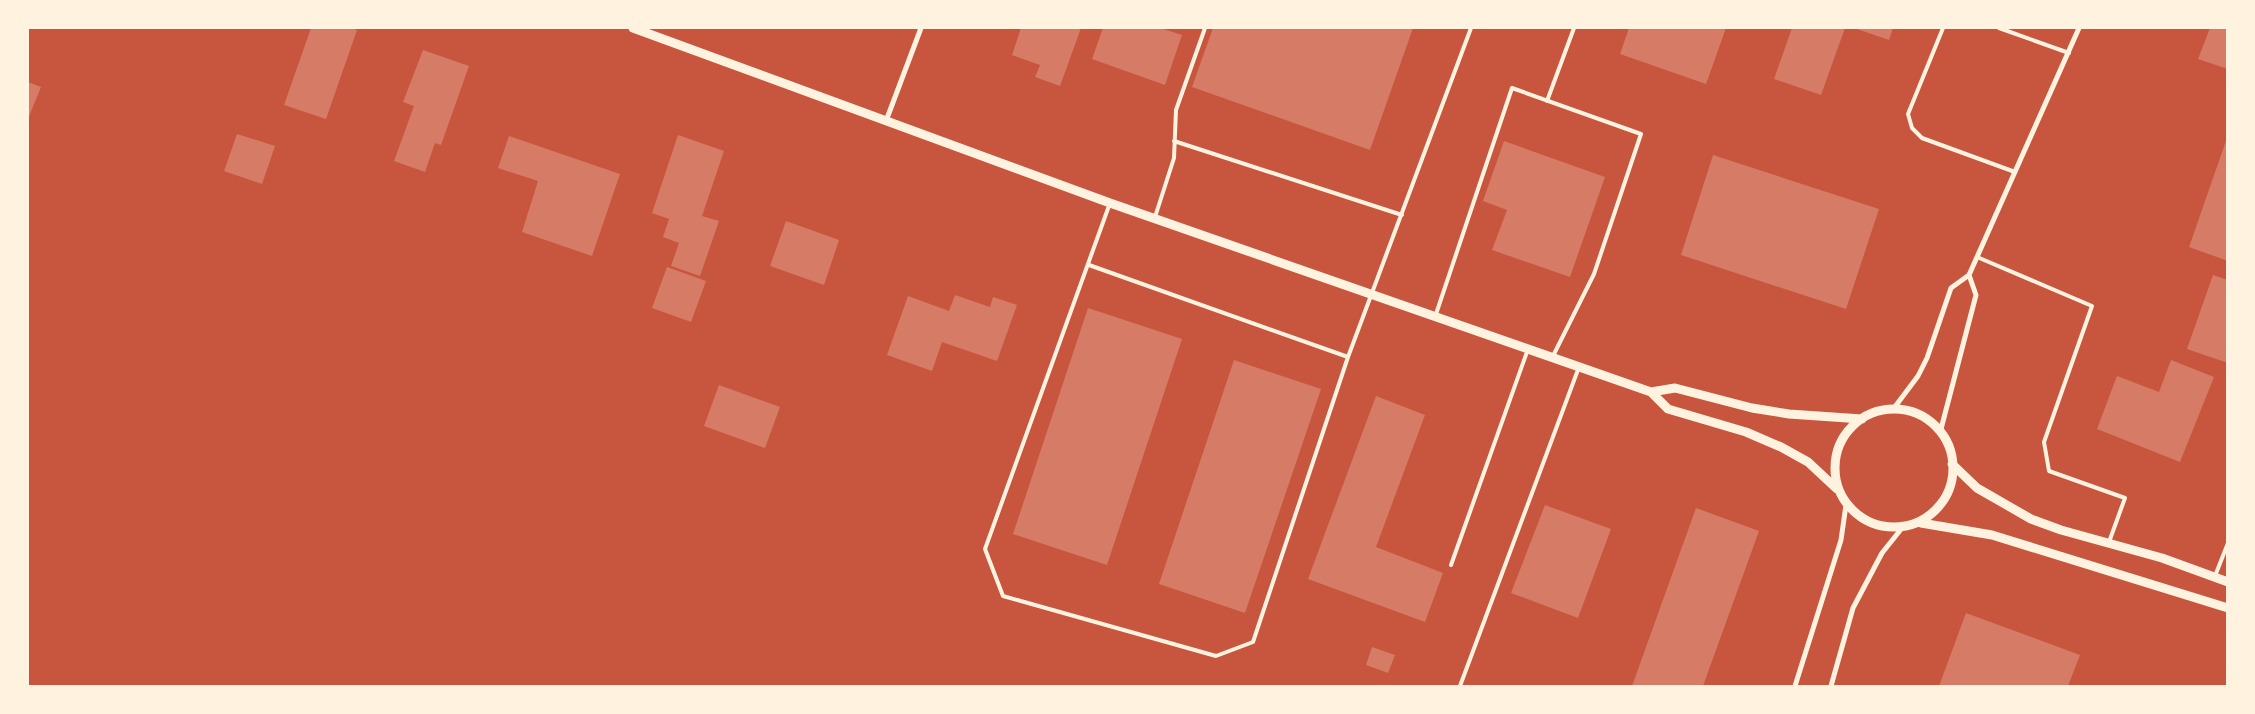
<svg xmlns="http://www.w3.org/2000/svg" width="2255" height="714" font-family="'Space Grotesk',sans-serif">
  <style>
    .building { fill: #d67c66 }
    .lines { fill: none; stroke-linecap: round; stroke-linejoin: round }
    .service { stroke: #fff3e0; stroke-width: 4 }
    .minor { stroke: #fff3e0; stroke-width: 5 }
    .tertiary { stroke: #fff3e0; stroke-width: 9 }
  </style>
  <rect width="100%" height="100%" fill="#c8553d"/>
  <path class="building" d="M311 28H350L357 30 326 119 284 105Z
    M1021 28H1081L1060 86 1035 77 1040 65 1012 55Z
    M1103 28H1160L1182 35 1165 85 1092 59Z
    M1213 28H1413L1370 150 1192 87Z
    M1629 28H1726L1706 84 1620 54Z
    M1792 28H1845L1821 95 1774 79Z
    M1854 28H1893L1889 40Z
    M2210 28H2228V69L2198 59Z
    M423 50 469 66 441 145 435 143 425 172 394 161 414 106 403 102Z
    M28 82 41 87 28 119Z
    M237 134 275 146 262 184 224 171Z
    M678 135 724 151 702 216 719 221 700 276 671 266 679 243 663 237 669 219 652 213Z
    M509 136 620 174 592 256 522 232 538 181 498 168Z
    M2227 138H2228V261L2189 247Z
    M1504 141 1605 177 1570 277 1492 250 1507 210 1483 201Z
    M1713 155 1879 209 1846 309 1681 255Z
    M786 221 839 240 824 285 770 266Z
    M667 267 706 281 691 322 652 308Z
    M2213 275 2228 280V363L2187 349Z
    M955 295 990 307 993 297 1017 305 997 361 942 342 932 371 887 355 908 296 949 311Z
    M1088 308 1182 339 1107 565 1013 534Z
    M1234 360 1321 389 1245 613 1159 584Z
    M2171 360 2214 377 2180 462 2097 429 2117 376 2159 392Z
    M719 385 780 407 765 448 704 426Z
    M1376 396 1425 415 1376 547 1443 573 1425 622 1308 579Z
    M1545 505 1611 529 1578 618 1511 593Z
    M1696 508 1759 531 1703 686H1632Z
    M1966 613 2080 655 2068 686H1939Z
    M1372 647 1395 655 1388 673 1366 665Z"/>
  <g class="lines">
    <path class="service" d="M1943 28 1908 114 1912 128 1922 138 2015 172
      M1999 28 2069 53
      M1547 101 1574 28
      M1174 141 1402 215
      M1110 203 985 549 1003 596 1216 656 1253 642 1348 357 1471 28
      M1155 217 1174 158 1176 110 1205 28
      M1977 257 2092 306 2044 442 2049 471 2125 498 2109 542
      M1089 265 1348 357
      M1435 317 1512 88 1641 134 1594 274 1552 358
      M1451 565 1528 349
      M2215 576 2228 543
      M1460 686 1579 367"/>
    <path class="minor" d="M886 121 921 28
      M1894 408 1918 376 1927 358 1951 288 1969 275 2079 28
      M1941 429 1976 295 1969 275
      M1795 686 1841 540 1846 505
      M1831 686 1853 608 1882 553 1902 528"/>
    <path class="tertiary" d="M633 28 1110 203 1651 392 1668 409 1746 432 1781 447 1808 462 1837 489
      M1651 392 1675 388 1752 408 1789 414 1862 419
      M1835 468a59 59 0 1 1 118 0a59 59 0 1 1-118 0Z
      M1952 464 1977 488 2031 519 2061 530 2162 558 2228 582
      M1921 523 1992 535 2228 608"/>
  </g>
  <rect width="2255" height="714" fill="none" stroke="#fff3e0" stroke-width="58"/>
</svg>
